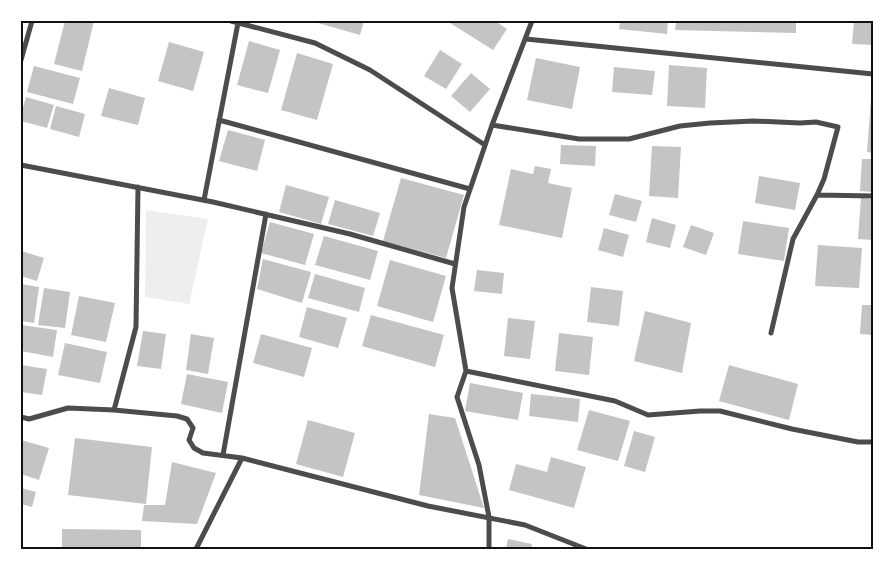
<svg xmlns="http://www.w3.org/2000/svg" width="894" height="570" font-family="Karla,sans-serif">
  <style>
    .green { fill: #eee }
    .building { fill: #c4c4c4 }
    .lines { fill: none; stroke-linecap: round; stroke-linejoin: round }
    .minor { stroke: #4c4c4c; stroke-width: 5 }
    .neatline { fill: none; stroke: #111; stroke-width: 2 }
  </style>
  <rect width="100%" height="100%" fill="#fff"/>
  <path class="green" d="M146 210 208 219 189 304 145 297Z"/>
  <path class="building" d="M65 21H94L82 71 54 64Z
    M311 21H364L360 35Z
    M451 21H495L507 29 493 50 450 23Z
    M620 21H668L667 34 619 29Z
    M676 21H796V33L675 30Z
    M854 21H873V45L852 44Z
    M249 41 280 50 268 93 237 85Z
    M169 42 204 52 193 91 158 81Z
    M440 50 462 64 446 89 424 76Z
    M297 53 333 64 317 120 281 110Z
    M536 58 580 67 572 109 527 100Z
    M669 65 707 68 705 108 667 106Z
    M34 66 80 78 73 104 27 92Z
    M614 67 655 71 652 95 612 92Z
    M471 73 490 89 470 112 451 96Z
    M109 88 145 98 138 125 101 116Z
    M26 97 54 105 47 128 21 121V114Z
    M871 99H873V153L867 152Z
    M56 106 85 114 79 137 50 129Z
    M228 130 265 140 257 171 219 161Z
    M561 145 596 146 595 166 560 164Z
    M652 146 681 147 678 198 649 196Z
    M862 159H873V192L860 191Z
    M535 166 551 169 548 183 572 188 562 238 499 225 511 169 533 174Z
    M759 176 800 183 795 210 755 203Z
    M401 178 464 195 446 258 383 241Z
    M286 185 329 197 321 224 279 212Z
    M615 194 642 201 636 222 609 215Z
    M861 198 873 199V240L858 239Z
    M335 200 380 213 373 236 328 224Z
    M652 218 676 225 670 248 646 242Z
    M743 221 789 228 784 261 738 254Z
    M270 222 314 234 305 265 261 253Z
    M691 225 714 233 706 255 683 247Z
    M604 228 629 235 623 257 598 250Z
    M324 236 378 251 370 280 315 265Z
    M818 245 862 248 859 288 815 286Z
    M21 251 44 258 37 281 21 276Z
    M263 259 311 272 302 303 257 289Z
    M390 260 446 276 433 322 377 306Z
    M477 270 504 273 502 294 474 291Z
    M315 274 365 288 359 312 308 298Z
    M21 284 39 287 34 323 21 321Z
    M591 287 623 291 619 326 587 322Z
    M44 288 70 292 65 328 38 325Z
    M79 296 115 303 106 342 71 335Z
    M862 305H873V335L860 334Z
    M307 307 347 318 338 348 299 337Z
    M645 311 691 323 682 373 634 361Z
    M371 315 444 335 435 367 362 346Z
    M508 318 535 321 530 359 504 356Z
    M21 325 57 330 53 357 21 351Z
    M143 331 166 334 161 369 137 366Z
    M559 333 593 337 589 375 555 371Z
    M191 334 214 338 208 374 186 370Z
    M261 334 312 348 304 377 253 363Z
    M65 343 107 352 100 383 58 375Z
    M21 365 47 369 42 395 21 392Z
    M729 365 798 384 789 420 719 401Z
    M187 374 228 382 222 413 181 404Z
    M470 383 523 393 518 420 465 411Z
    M531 394 580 399 578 422 529 416Z
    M589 410 630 421 618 461 577 450Z
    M429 414 455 418 484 508 419 495Z
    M308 420 355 433 343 477 296 464Z
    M634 431 655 437 645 472 624 466Z
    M75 438 152 447 146 504 68 495Z
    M21 440 49 448 39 480 21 474Z
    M551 457 586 467 574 508 509 490 516 464 547 472Z
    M172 462 216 473 197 524 142 521 144 505H165Z
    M21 488 36 492 32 507 21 504Z
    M62 529 141 530V549H62Z
    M508 539 532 544 531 549H506Z"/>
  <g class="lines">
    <path class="minor" d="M231 21 315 43 370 70 485 145
      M526 39 873 74
      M21 60 32 21
      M219 120 470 189
      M492 125 579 139H629L680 126 710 123 754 121 800 123 816 122 838 127 824 179 817 195 793 239 771 333
      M21 165 213 202 350 234 455 264
      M817 195 873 196
      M204 200 238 23
      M466 371 615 401 648 415 700 411H720L792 429 858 442H873
      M114 410 136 327 138 187
      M21 417 29 419 68 408 114 410 177 416 187 419 193 428 189 440 194 448 203 453 242 458 428 506 525 525 586 549
      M223 455 266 214
      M196 549 242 458
      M489 549V517L479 465 457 397 466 371 452 288 464 207 492 125 532 21"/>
  </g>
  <rect width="894" height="570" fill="none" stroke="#ffffff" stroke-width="45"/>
  <rect x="22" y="22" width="850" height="526" class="neatline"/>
</svg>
